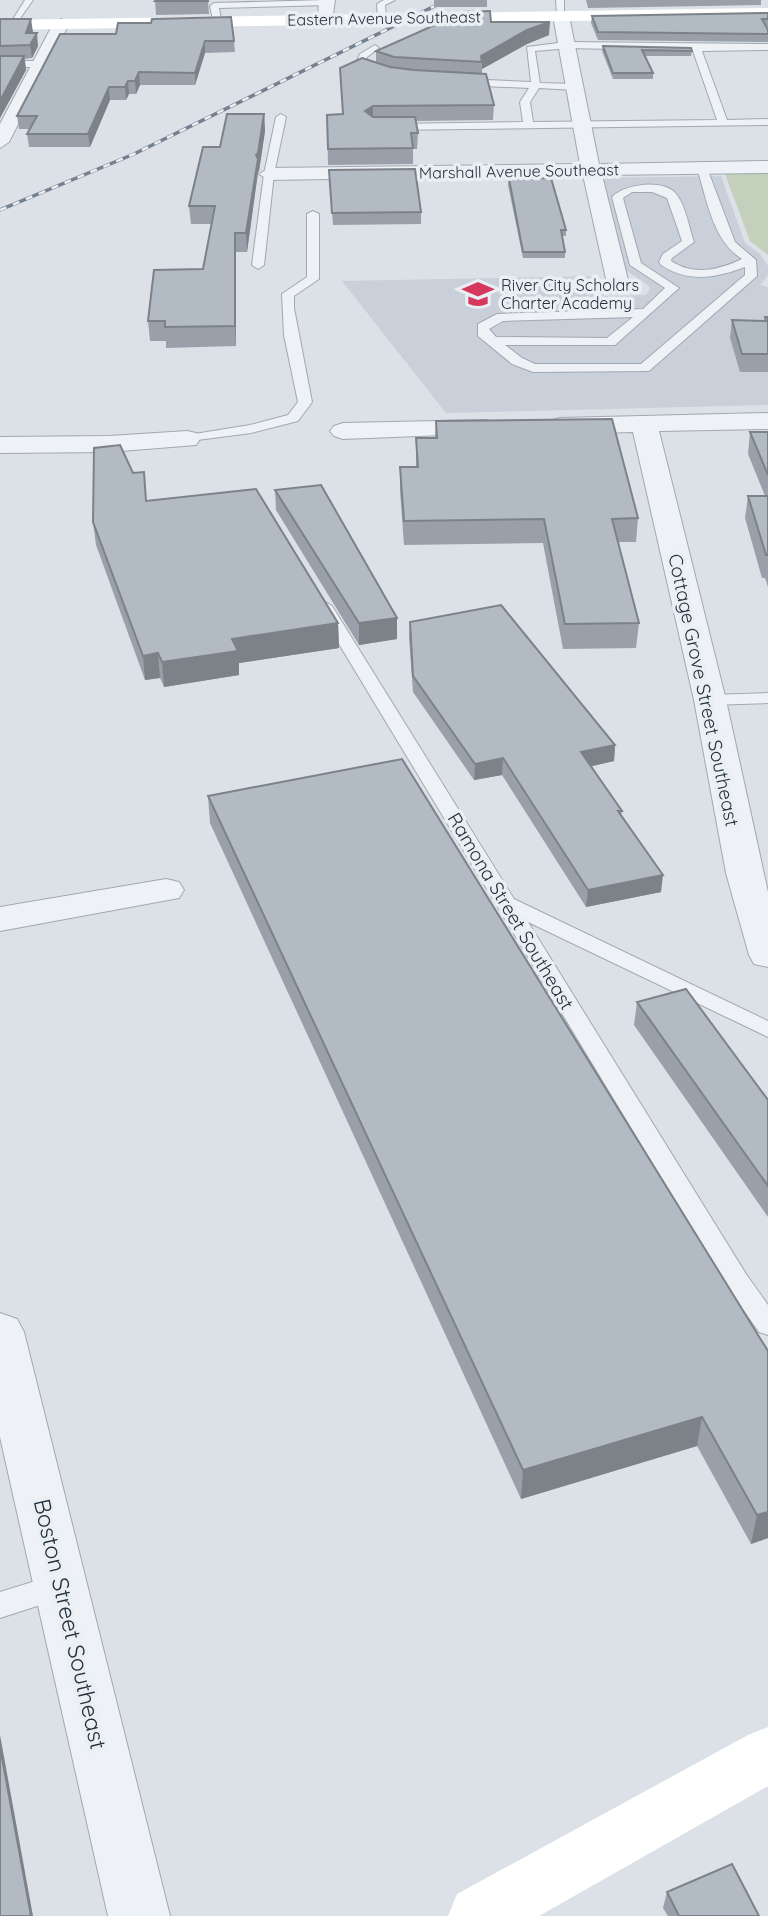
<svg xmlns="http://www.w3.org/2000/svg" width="768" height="1916" font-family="Quicksand,sans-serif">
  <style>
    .built { fill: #c9d0d9 }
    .green { fill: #c3d1bc }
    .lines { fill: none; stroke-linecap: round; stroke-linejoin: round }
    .service-casing { stroke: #a1a8b1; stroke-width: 2 }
    .minor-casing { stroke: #a1a8b1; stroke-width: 2 }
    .service { fill: #eef1f5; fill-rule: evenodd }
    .minor { fill: #eef1f5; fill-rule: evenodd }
    .secondary { fill: #fff; fill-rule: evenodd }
    .rail-casing { stroke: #748191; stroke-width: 3.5 }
    .rail { stroke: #eaeff4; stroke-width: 2.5; stroke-dasharray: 7; stroke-linecap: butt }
    .wall { fill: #99a0a9 }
    .shaded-wall { fill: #7d8289 }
    .building { fill: #b2bac4; stroke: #7d8289; stroke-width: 2 }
    .labels { text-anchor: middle; stroke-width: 7; stroke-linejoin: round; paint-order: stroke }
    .far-street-label { font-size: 16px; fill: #25303d; stroke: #eaeff4 }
    .far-poi-label { font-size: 16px; fill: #25303d; stroke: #eaeff4; text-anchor: start }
    .street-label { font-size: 19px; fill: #25303d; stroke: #eaeff4 }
    .near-street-label { font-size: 23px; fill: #25303d; stroke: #eaeff4 }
  </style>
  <rect width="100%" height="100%" fill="#dbe1e7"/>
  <path class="built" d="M721 176 745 243 760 254 768 266V275L760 285 768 287V405L446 413 342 281 597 276 604 296 645 295 650 290 649 286 621 267 600 178Z"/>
  <path class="green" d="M725 174H768V255L750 241Z"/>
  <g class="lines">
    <g class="service-casing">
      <path id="service" d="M25 0H33L14 27H8Z
        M326 0 329 5 219 8 221 20 217 23 213 20 210 6 214 3Z
        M384 0H395L385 5 386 18 382 21 378 18 377 4Z
        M556 0H564V18L557 16Z
        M566 42 768 44V50L702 51 727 120 768 119V125L389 130 384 127 389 124 523 122 520 102 529 88 461 85 456 82 461 79 531 82 527 47ZM570 48 693 51 717 120 533 122 530 102 539 88 575 90 580 87 575 84 540 83 535 51Z
        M375 45 379 48 367 57 366 63 380 71V75C372 76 360 71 356 63L360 54Z
        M0 61H40L45 64 40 67H0Z
        M281 114 286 117 274 174 264 265 258 269 252 265 264 174 276 117Z
        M702 165 707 168 735 242 756 260 757 276 649 371 533 372 512 364 478 336V324L497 314 643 309 665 288 630 265 612 197C624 184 665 178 677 195 686 207 689 228 694 242L672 258 671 261C694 276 719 270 742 259 712 240 707 199 697 168ZM632 192H652L667 198 682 241 663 254 659 262 661 265C688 283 716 278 745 267V275L641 364H535L522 358 505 345H615L679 288 641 263 623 198ZM633 317 607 338 496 337 489 329 503 321Z
        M313 211 319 214V279L294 296V308L312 402 298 421 251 433 182 442V436L250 425 288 415 298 402 284 335 282 294 307 277V214Z
        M324 601 332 606 514 899 768 1021V1037L528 922 746 1274 768 1305V1335L759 1332 728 1288 316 606Z
        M768 693V703L710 705 701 700 710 695Z
        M61 1573 71 1577 76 1586 71 1595 0 1618V1592Z"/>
    </g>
    <g class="minor-casing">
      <path id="minor" d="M319 0H335L332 21H320L318 18Z
        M561 11 569 16 599 164 768 161V173L602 175 630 288 627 293H611L608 288 583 175 269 180 259 174 269 168 580 164 553 16Z
        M61 19 69 24 9 142 0 148V124L53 24Z
        M768 413V429L659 431 726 700 768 892V967L754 964 749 955 726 873 694 700 633 432 560 434 551 431 547 426 551 421 560 418Z
        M486 420 495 423 499 428 495 433 343 439 334 436 330 431 334 426 343 423Z
        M187 431 196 433 200 439 196 445 109 452 0 453V437L109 436Z
        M166 879 179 882 184 890 179 898 0 931V907Z
        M0 1313 17 1319 24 1332 170 1916H108L0 1437Z"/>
    </g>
    <use href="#service" class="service"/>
    <use href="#minor" class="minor"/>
    <path class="secondary" d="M768 8V18L0 30V20Z
      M768 1727V1786L539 1916H448L457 1894 748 1735Z"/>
    <g class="rail-casing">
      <path id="rail" d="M0 210 134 154 447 0"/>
    </g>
    <use href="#rail" class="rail"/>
  </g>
  <path class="wall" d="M208 0 209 14 156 15 155 1Z
    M434 0H487V7H434Z
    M586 0H761V5L588 8Z
    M768 13V27H766L768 30V42L598 40 591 23 592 16Z
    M0 19 33 32 38 46 32 58 25 59 26 70 0 118Z
    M491 22 549 35 527 44 482 69V74L494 105 493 120 415 121 418 133 417 149H413V164L328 165 327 115 343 114 340 68 376 62V51Z
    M60 34 234 41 235 52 205 53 195 85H140L136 94H129L126 100H110L90 147H29L27 134 30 129H19L17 116Z
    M603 46 692 51 691 56H645L653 73V79H613L602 51Z
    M264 114 265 131 259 171 258 172 247 252H236V346L166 348V341H150L148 321 203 269 212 224H191L189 206Z
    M329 170 421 212V224L333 225Z
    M509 179 566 230V236H562L565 252V258H523L508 185Z
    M765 317H768V372H740L730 338 732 320 764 321Z
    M436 421 638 518 636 542H618L639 623 636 648 563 649 543 543 404 545 400 490V467H416V438H435Z
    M750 432H768V587L765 578H762L745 518 748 496H765L748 454Z
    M275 490 397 618V639L359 645 276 510Z
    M147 500 338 623 339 648 239 663V675L164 687 160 678 145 680 96 545 93 522Z
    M410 622 615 745 614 761 591 766 622 811 621 816 661 892 586 907 502 775 474 780 413 692 409 637Z
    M208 796 768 1351V1538L751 1544 697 1446 521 1499 210 823Z
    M637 1002 768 1100V1217L634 1025Z
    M667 1892 759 1916H668L663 1908Z"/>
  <path class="shaded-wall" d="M31 19 33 32 28 46 26 33Z
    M550 22 549 35 527 44 482 69V62L481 56 527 30Z
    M37 33 38 46 32 58 30 45Z
    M205 41V53L195 85V73Z
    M24 56 26 70 0 118V101Z
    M139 72 140 85 136 94 135 81Z
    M128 81 129 94 126 100 125 87Z
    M109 87 110 100 90 147 88 134Z
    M373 106V121L365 111Z
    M264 114 265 131 259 171 258 172 247 252 246 233 256 155Z
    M235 233 236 252V346L235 326Z
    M397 618V639L359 645V623Z
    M338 623 339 648 239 663V675L164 687 162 662 232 639Z
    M158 653 160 678 145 680 143 656Z
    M615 745 614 761 580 769 581 752Z
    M503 758 502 775 474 780 475 764Z
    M663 875 661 892 586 907 588 890Z
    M702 1417 697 1446 521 1499 523 1470Z
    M768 1512V1538L751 1544 757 1515Z
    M0 1735 33 1916H31L0 1747Z"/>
  <path class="building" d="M156 0H208V1H155Z
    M490 11 491 22H550L527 30 481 56 482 62 394 57 376 51 464 12Z
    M768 13V19H762L768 30V34L598 32 592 16Z
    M231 17 234 41H205L195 73 139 72 135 81H128L125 87H109L88 134H27L37 116H17L60 34H116L118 23H151L152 19Z
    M0 19H31L26 33H37L30 45 0 46Z
    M603 46 691 48 692 51 642 50 653 73H613Z
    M0 56H24L0 101Z
    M362 58 390 67 414 70 486 74 494 105 373 106 365 111 373 117H415L418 133H411L413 148 328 149 327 115 343 114 340 68Z
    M227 114H264L258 153 256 155 258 159 246 233H235V326L165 327V321H148L154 270 203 269 215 206H189L203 147H220Z
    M415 169 421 212 332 213 329 170Z
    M551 178 566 230H561L565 252H523L509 179Z
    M765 317H768V354H742L732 320 766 321Z
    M612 419 638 518 612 519 639 623 565 624 544 519 404 521 400 467H418L416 438H437L436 421Z
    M750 432H768V475Z
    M120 445 133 473 144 472 146 501 256 489 338 623 232 639 238 651 162 662 158 653 143 656 93 522 94 448Z
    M321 485 397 618 359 623 275 490Z
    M748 496H768V555H766Z
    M501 605 615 745 581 752 622 811H618L663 875 588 890 503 758 475 764 413 676 410 622Z
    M402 759 768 1351V1512L757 1515 702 1417 523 1470 208 796Z
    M686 989 768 1100V1186L637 1002Z
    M0 1747 31 1916H0Z
    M732 1864 759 1916H679L667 1892Z"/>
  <defs>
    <g id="school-bare" transform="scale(2.415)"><path d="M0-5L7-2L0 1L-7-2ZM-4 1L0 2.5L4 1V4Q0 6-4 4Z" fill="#d5375d" stroke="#eaeff4" stroke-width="2.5" paint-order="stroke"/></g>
  </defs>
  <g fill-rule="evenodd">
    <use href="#school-bare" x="478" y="294"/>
  </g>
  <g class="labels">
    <g class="far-street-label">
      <text transform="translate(384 18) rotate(-1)" y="6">Eastern Avenue Southeast</text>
      <text transform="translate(519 171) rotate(-1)" y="6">Marshall Avenue Southeast</text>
    </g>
    <g class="far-poi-label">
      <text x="501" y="291">River City Scholars<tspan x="501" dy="18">Charter Academy</tspan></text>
    </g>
    <g class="street-label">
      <text transform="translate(704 690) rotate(78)" y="7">Cottage Grove Street Southeast</text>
      <text transform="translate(511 911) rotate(59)" y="7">Ramona Street Southeast</text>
    </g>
    <g class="near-street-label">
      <text transform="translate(70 1624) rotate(77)" y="8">Boston Street Southeast</text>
    </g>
  </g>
</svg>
